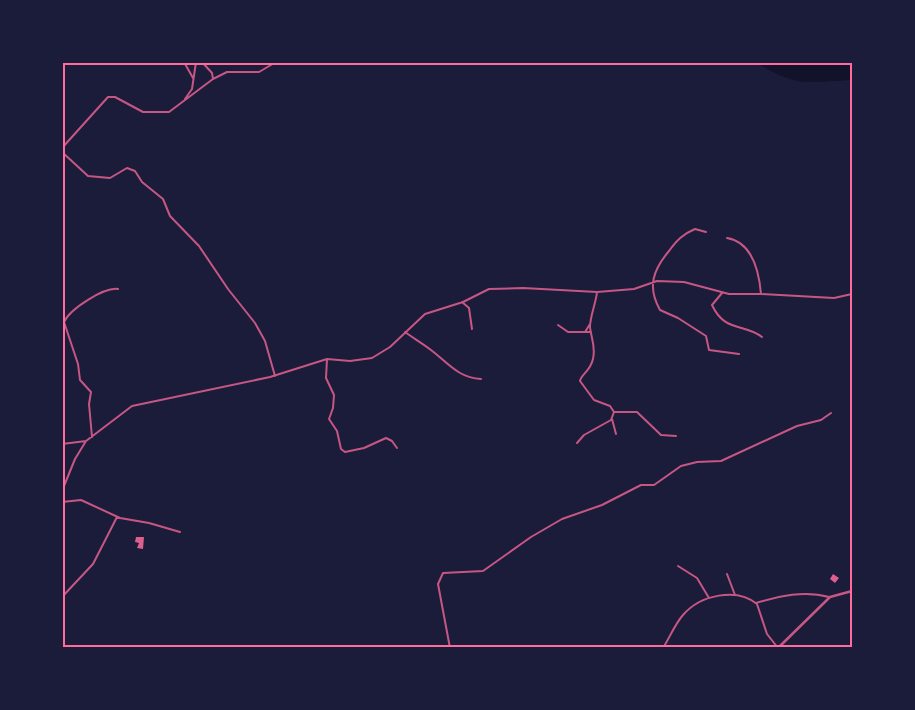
<svg xmlns="http://www.w3.org/2000/svg" width="915" height="710" font-family="Raleway,sans-serif">
  <style>
    .water { fill: #12122b }
    .building { fill: #dd5f8e }
    .lines { fill: none; stroke-linecap: round; stroke-linejoin: round }
    .minor { stroke: #c65784; stroke-width: 2 }
    .tertiary { stroke: #c65784; stroke-width: 2.5 }
    .neatline { fill: none; stroke: #ff6b9d; stroke-width: 2 }
  </style>
  <rect width="100%" height="100%" fill="#1b1b3a"/>
  <path class="water" d="M757 63H852V80C806 82 799 88 757 63Z"/>
  <path class="building" d="M136 537H144L143 549 137 548 139 543 135 542Z
    M833 574 839 578 835 583 830 579Z"/>
  <g class="lines">
    <path class="minor" d="M184 62 193 78
      M202 62 212 73 213 79
      M185 99 192 89 196 62
      M62 148 108 97H115L143 112H169L213 79 227 72H259L276 62
      M62 152 88 176 110 178 127 168 135 171 142 182 163 199 170 216 199 246 228 289 255 323 265 341 275 376
      M706 232 695 229C683 234 677 240 669 251 653 270 647 287 660 310L678 318 706 336 709 350 739 354
      M727 238C752 242 759 271 761 294
      M62 277V280
      M597 292C596 303 590 316 590 327 591 338 596 346 593 359 590 372 581 374 580 381L594 400 610 406 614 412H637L661 435 676 436
      M722 293 712 305C725 333 744 323 762 337
      M462 302 469 308 472 329
      M558 325 568 332H591
      M405 332C413 338 422 343 431 350 447 362 458 378 481 379
      M585 332 590 324
      M327 359 326 378 334 395 333 408 329 419 337 431 341 449 345 452 364 448 386 438 392 441 397 448
      M612 419 616 434
      M92 437 89 404 91 392 80 380 78 364 64 322C70 309 104 287 118 289
      M577 443 584 435 611 420 614 412
      M62 444 86 441
      M62 491 75 459 86 441 132 406 270 377 327 359 350 361 372 358 390 347 425 314 463 302 489 289 523 288 597 292 634 289 657 281 684 282 729 294H761L834 298 852 294
      M62 502 81 500 120 518 149 523 180 532
      M678 566 697 578 709 598
      M727 574 735 595
      M62 597 93 564 117 517
      M756 603C780 596 804 590 829 597
      M450 648 438 584 443 573 483 571 531 537 562 519 602 505 641 485H654L681 466 697 462 721 461 797 426 821 420 831 413
      M663 648C670 637 675 624 683 615 700 595 737 587 757 604L767 634 778 648"/>
    <path class="tertiary" d="M778 648 830 597 852 591"/>
  </g>
  <rect width="915" height="710" fill="none" stroke="#1b1b3a" stroke-width="128"/>
  <rect x="64" y="64" width="787" height="582" class="neatline"/>
</svg>
